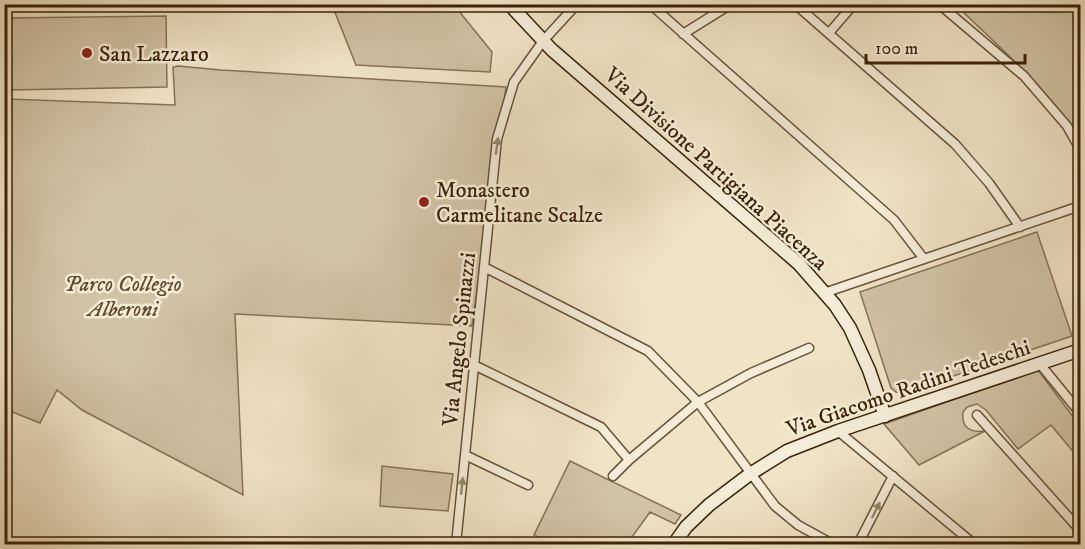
<svg xmlns="http://www.w3.org/2000/svg" width="1085" height="549" font-family="'IM FELL DW Pica',serif">
  <style>
    .green { fill: #d1c3a5; stroke: #867256; stroke-width: 1.5 }
    .lines { fill: none; stroke-linecap: round; stroke-linejoin: round }
    .street-casing { stroke: #695236; stroke-width: 11 }
    .secondary-casing { stroke: #3c2206; stroke-width: 15 }
    .street { stroke: #f5edda; stroke-width: 8 }
    .secondary { stroke: #f5edda; stroke-width: 12 }
    .oneway { fill: #988870 }
    .poi-dot { fill: #8f2418; stroke: #f5edda; stroke-width: 2 }
    .labels { text-anchor: middle; stroke-width: 5; stroke-linejoin: round; paint-order: stroke }
    .poi-label { font-size: 22px; fill: #3c2206; stroke: #f5edda; text-anchor: start }
    .street-label { font-size: 22px; fill: #3c2206; stroke: #f5edda }
    .park-label { font-size: 22px; font-style: italic; fill: #614a2e; stroke: #f5edda }
  </style>
  <rect width="100%" height="100%" fill="#f0e4c6"/>
  <filter id="stains"><feTurbulence type="fractalNoise" baseFrequency=".00333" numOctaves="4"/><feColorMatrix values="0 0 0 0 .2 0 0 0 0 .09 0 0 0 0 .02 0 0 0 .5 -.17"/></filter>
  <radialGradient id="worn" r=".72"><stop offset=".6" stop-color="#630" stop-opacity="0"/><stop offset="1" stop-color="#630" stop-opacity=".3"/></radialGradient>
  <path class="green" d="M332 5H454L492 52 490 72 356 65Z
    M972 5H1080V140C1049 91 1005 52 963 12Z
    M166 16 167 87 8 90 7 18Z
    M178 66 221 70 506 87 472 326 235 314 243 495 82 410 57 390 40 423 10 411 12 334 7 99 175 105 173 67Z
    M1037 232 1072 336 903 393 896 392 891 388 860 292Z
    M1038 370 1080 426V460L1051 425 1018 449 986 410 977 404 967 407 963 412C961 428 971 433 985 431L919 465 884 424Z
    M570 461 681 515 675 524 650 512 627 544H554L534 535Z
    M382 466 453 474 448 511 380 506Z"/>
  <g class="lines">
    <g class="street-casing">
      <path id="street" d="M650 4 894 220 924 259
        M795 4 955 144 989 183 1020 227
        M939 4 1024 76 1067 126 1080 149
        M829 33 854 4
        M683 34 731 4
        M484 267 648 351 698 402 775 506 798 525 829 542 836 544
        M824 293 1080 206
        M1040 364 1080 413
        M474 365 601 427 629 460
        M977 415 1080 530
        M838 431 974 544
        M465 455 528 485
        M613 476 629 460 698 402 751 373 809 348
        M456 544 497 139 514 82 543 41 577 4
        M858 544 893 476"/>
    </g>
    <g class="secondary-casing">
      <path id="secondary" d="M509 4 552 50 799 264 835 305 850 328 869 370 885 416
        M674 544 686 527 709 505 750 474 787 451 838 431 1080 350"/>
    </g>
    <use href="#street" class="street"/>
    <use href="#secondary" class="secondary"/>
  </g>
  <defs><path id="oneway-solid" d="M-6-.8H1V-3.2L6.5 0L1 3.2V.8H-6Z" transform="scale(1.5)"/></defs>
  <g class="oneway">
    <use href="#oneway-solid" transform="translate(497 146) rotate(-82)"/>
    <use href="#oneway-solid" transform="translate(462 486) rotate(-84)"/>
    <use href="#oneway-solid" transform="translate(876 510) rotate(-63)"/>
  </g>
  <g class="poi-dot">
    <circle cx="87" cy="53" r="6"/>
    <circle cx="424" cy="202" r="6"/>
  </g>
  <g class="labels">
    <g class="poi-label">
      <text x="99" y="61">San Lazzaro</text>
      <text x="436" y="197">Monastero<tspan x="436" dy="25">Carmelitane Scalze</tspan></text>
    </g>
    <g class="street-label">
      <text transform="translate(717 168) rotate(42)" y="8">Via Divisione Partigiana Piacenza</text>
      <text transform="translate(458 339) rotate(-84)" y="8">Via Angelo Spinazzi</text>
      <text transform="translate(908 387) rotate(-19)" y="8">Via Giacomo Radini Tedeschi</text>
    </g>
    <g class="park-label">
      <text x="123" y="291">Parco Collegio<tspan x="123" dy="25">Alberoni</tspan></text>
    </g>
  </g>
  <rect width="1085" height="549" fill="none" stroke="#f0e4c6" stroke-width="24"/>
  <rect x="6" y="6" width="1073" height="537" fill="none" stroke="#3c2206" stroke-width="3"/>
  <rect x="12" y="12" width="1061" height="525" fill="none" stroke="#3c2206" stroke-width="1.5"/>
  <path d="M866 54v9h159v-9" fill="none" stroke="#3c2206" stroke-width="3"/>
  <text x="875" y="54" font-size="18" fill="#3c2206" stroke="#f5edda" stroke-width="4.5" paint-order="stroke">100 m</text>
  <rect width="100%" height="100%" filter="url(#stains)"/>
  <rect width="100%" height="100%" fill="url(#worn)"/>
</svg>
